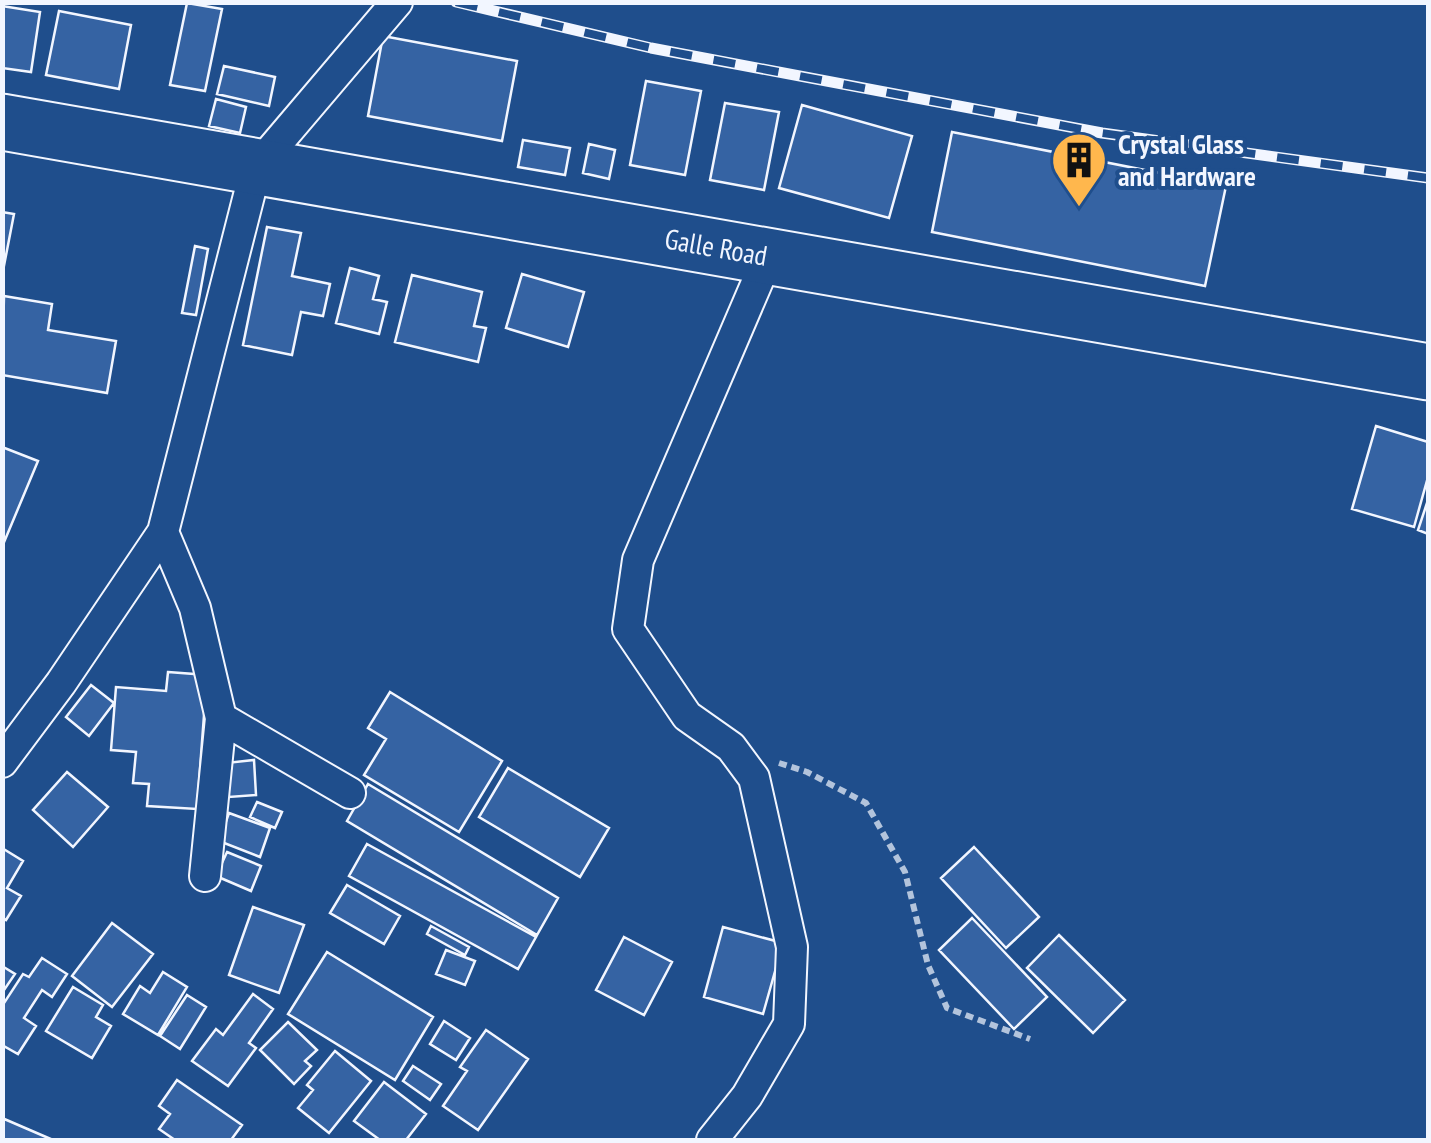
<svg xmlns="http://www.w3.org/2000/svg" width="1431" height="1143" font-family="'PT Sans Narrow',sans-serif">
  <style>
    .building { fill: #3563a3; stroke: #f2f6ff; stroke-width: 2.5 }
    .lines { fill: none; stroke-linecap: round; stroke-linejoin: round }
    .street-casing { stroke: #f2f6ff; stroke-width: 34 }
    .highway-casing { stroke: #f2f6ff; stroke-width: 59 }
    .path { stroke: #b3c4dc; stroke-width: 6; stroke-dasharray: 8 5; stroke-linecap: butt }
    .street { stroke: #1f4e8c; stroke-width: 30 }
    .highway { stroke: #1f4e8c; stroke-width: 55 }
    .rail-casing { stroke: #f2f6ff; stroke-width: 11 }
    .rail { stroke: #1f4e8c; stroke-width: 8; stroke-dasharray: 22; stroke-linecap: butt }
    .labels { text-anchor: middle; stroke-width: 8; stroke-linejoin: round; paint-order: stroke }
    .poi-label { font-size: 28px; font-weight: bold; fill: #f2f6ff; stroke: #1f4e8c; text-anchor: start }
    .street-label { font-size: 28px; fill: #f2f6ff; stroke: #1f4e8c }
  </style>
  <rect width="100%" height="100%" fill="#1f4e8c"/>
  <path class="building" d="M187 3 222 9 205 91 170 85Z
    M2 6 40 12 31 72 2 68Z
    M59 11 131 25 119 89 46 75Z
    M383 36 517 61 502 141 368 116Z
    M224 66 275 77 269 106 217 94Z
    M646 81 701 91 685 175 630 165Z
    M216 99 246 107 240 133 209 126Z
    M725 103 779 112 764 190 710 180Z
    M802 105 912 136 889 218 779 188Z
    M952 132 1226 186 1205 286 932 232Z
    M523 140 570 148 565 175 518 167Z
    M589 144 615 150 609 179 583 173Z
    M2 212 14 214 2 276Z
    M267 227 301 233 292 276 330 284 323 316 301 312 292 355 243 345Z
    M195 246 208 249 196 315 182 313Z
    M350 268 379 276 373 299 387 302 379 334 336 323Z
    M522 274 584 292 568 347 506 328Z
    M412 275 482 292 474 326 486 328 478 362 395 342Z
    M4 296 52 304 48 330 116 341 107 393 2 375Z
    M1376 426 1428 442V477L1414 527 1352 509Z
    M2 447 38 461 2 547Z
    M1428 500V534L1418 530Z
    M168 672 207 675 197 809 147 806 149 784 133 783 136 752 111 750 116 687 166 691Z
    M91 685 114 703 89 736 66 717Z
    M390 692 502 761 459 832 364 775 386 739 368 728Z
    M254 760 256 795 229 797 226 763Z
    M508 768 609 828 580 877 479 817Z
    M67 772 108 807 73 847 33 810Z
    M368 784 558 898 537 935 347 821Z
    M257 802 282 812 275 828 250 817Z
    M229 813 270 828 260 857 219 841Z
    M367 844 536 937 518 969 349 876Z
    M974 847 1039 917 1006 948 941 878Z
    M2 848 23 861 7 888 21 896 6 920 2 918Z
    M227 852 261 866 251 891 216 876Z
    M347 885 400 916 384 944 330 913Z
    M253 907 304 925 279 993 229 975Z
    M972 918 1047 997 1014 1029 939 950Z
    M112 923 153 954 112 1007 72 976Z
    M431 926 469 947 465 955 427 934Z
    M723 927 783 943 763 1014 704 997Z
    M1059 935 1125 1000 1093 1033 1027 968Z
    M624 937 672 962 644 1015 596 990Z
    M446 950 475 961 465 985 436 974Z
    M327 952 433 1017 395 1080 288 1014Z
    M42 958 67 974 52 997 42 990 24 1018 36 1026 18 1054 2 1045V1006L23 974 29 977Z
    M2 966 15 974 2 993Z
    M163 972 187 987 158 1035 123 1014 140 986 150 993Z
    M73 987 103 1005 96 1017 111 1026 92 1058 46 1031Z
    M253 994 273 1009 249 1043 256 1048 228 1086 192 1061 216 1029 223 1035Z
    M187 995 206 1007 180 1049 160 1036Z
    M444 1021 470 1038 456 1060 430 1044Z
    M288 1022 317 1050 305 1061 311 1066 294 1084 260 1050Z
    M486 1030 528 1059 478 1130 443 1106 467 1071 460 1067Z
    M335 1051 371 1081 329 1133 298 1108 313 1090 307 1085Z
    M413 1066 441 1084 430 1100 403 1081Z
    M177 1080 242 1125 231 1140H175L159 1129 170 1114 159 1106Z
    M384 1082 426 1114 406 1140H380L354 1121Z
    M2 1118 53 1140H2Z"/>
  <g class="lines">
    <g class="street-casing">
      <path id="street" d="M163 532 195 608 221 718 205 876
        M221 718 350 793
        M2 762 61 683 163 532 256 168 397 2
        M712 1140 747 1096 789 1024 792 947 754 778 731 747 687 716 628 629 638 560 768 257"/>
    </g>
    <g class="highway-casing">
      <g id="highway">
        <path id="s1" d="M2 122 1428 372"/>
      </g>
    </g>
    <path class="path" d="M779 763 807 772 866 803 905 872 928 965 947 1008 1030 1039"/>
    <use href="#street" class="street"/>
    <use href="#highway" class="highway"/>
    <g class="rail-casing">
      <path id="rail" d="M456 2 651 48 1102 133 1428 178"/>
    </g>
    <use href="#rail" class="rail"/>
  </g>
  <defs>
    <g id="building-pin" transform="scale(2.875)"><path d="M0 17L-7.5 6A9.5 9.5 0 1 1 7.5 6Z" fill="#ffb74d" stroke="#1f4e8c"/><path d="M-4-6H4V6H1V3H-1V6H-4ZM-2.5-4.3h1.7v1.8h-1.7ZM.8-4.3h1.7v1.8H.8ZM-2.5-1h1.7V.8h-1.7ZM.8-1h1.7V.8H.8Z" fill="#111"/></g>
  </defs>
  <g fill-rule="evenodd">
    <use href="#building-pin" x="1079" y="160"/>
  </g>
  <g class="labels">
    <g class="poi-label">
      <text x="1118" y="154">Crystal Glass<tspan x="1118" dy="32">and Hardware</tspan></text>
    </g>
    <g class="street-label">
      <text dy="10" stroke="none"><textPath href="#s1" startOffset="725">Galle Road</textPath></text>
    </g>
  </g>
  <rect width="1431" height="1143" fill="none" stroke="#f2f6ff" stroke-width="10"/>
</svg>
